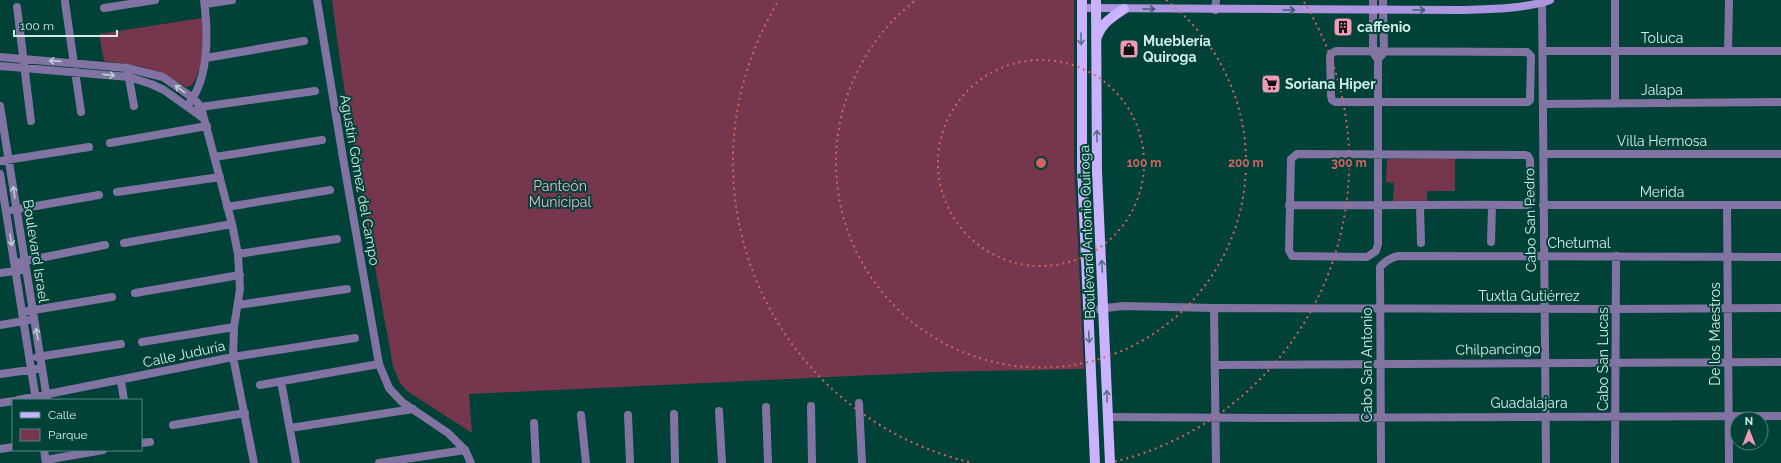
<svg xmlns="http://www.w3.org/2000/svg" width="1781" height="463" font-family="Raleway,sans-serif">
  <style>
    .green { fill: #76364e }
    .lines { fill: none; stroke-linecap: round; stroke-linejoin: round }
    .minor { stroke: #8274a2; stroke-width: 8 }
    .tertiary { stroke: #8274a2; stroke-width: 8 }
    .secondary { stroke: #ac94de; stroke-width: 8 }
    .primary { stroke: #cab2fe; stroke-width: 10 }
    .oneway { stroke: #3c5e72 }
    .oneway2 { stroke: #516e87 }
    .oneway3 { stroke: #bdcfd5 }
    .ring { fill: none; stroke: #d46361; stroke-width: 2; stroke-dasharray: 2 4 }
    .labels { text-anchor: middle; stroke-width: 4; stroke-linejoin: round; paint-order: stroke }
    .poi-label { font-size: 14px; font-weight: bold; fill: #d1ede6; stroke: #004138; text-anchor: start }
    .street-label { font-size: 14px; fill: #d1ede6; stroke: #004138 }
    .park-label { font-size: 14px; fill: #f4b5c8; stroke: #004138 }
    .centre { fill: #d46361; stroke: #004138; stroke-width: 2 }
    .ring-label { font-size: 12px; text-anchor: middle; font-weight: bold; fill: #d46361; stroke: #004138; stroke-width: 4; stroke-linejoin: round; paint-order: stroke }
  </style>
  <rect width="100%" height="100%" fill="#004138"/>
  <path class="green" d="M332 0H1074V159L1084 369 937 372 469 394 472 433 407 391 400 383 393 366C371 244 347 123 332 0Z
    M202 18C204 41 205 65 192 85L186 87 164 74 139 66 104 61 99 34Z
    M1455 158V191H1427V201H1393L1394 183 1386 182 1387 159Z"/>
  <g class="lines">
    <path class="minor" d="M1542 0 1546 463
      M65 2 81 112
      M205 4 232 0
      M17 7 31 121
      M104 8 155 0
      M1215 10 1216 0
      M1336 51 1527 52 1531 56 1530 100 1528 102H1335L1332 100 1331 96 1330 56 1332 53Z
      M1543 51H1781
      M1728 51 1729 0
      M1381 56 1384 52 1383 0
      M0 57 127 68 163 77 193 98 201 107 232 224 238 254 240 289 234 327 233 357 254 463
      M206 58 304 41
      M0 66 129 77 151 84 164 90 203 118
      M128 73 134 106
      M190 102C210 75 208 32 204 0
      M1543 104 1781 102
      M1615 104V0
      M0 106 47 399
      M198 109 201 107 215 105 315 91
      M110 143 207 126
      M1543 154H1781
      M215 157 322 140
      M0 161 89 147
      M0 174 36 400
      M117 192 220 177
      M1289 205C1368 206 1447 204 1526 205L1530 204 1531 200 1530 160 1528 156 1525 155 1297 154 1291 159 1289 250 1292 256 1367 257 1376 251 1378 244V60L1373 52V0
      M1543 205H1781
      M1727 205 1729 463
      M1420 206 1421 243
      M227 207 330 190
      M13 210 99 195
      M1491 242 1492 205
      M124 243 232 224
      M238 254 337 239
      M20 262 105 245
      M0 273 21 270
      M135 293 240 275
      M238 305 347 289
      M1214 308 1216 463
      M1088 310 1123 306 1214 308 1616 309 1781 308
      M28 311 112 297
      M0 325 29 320
      M142 342 234 327
      M37 357 121 344
      M1215 365 1781 362
      M0 374 37 369
      M121 381 124 400
      M281 381 296 463
      M260 385 379 364
      M18 400 233 357 355 338
      M0 403 13 401
      M859 403 862 463
      M811 406 812 463
      M766 407 768 463
      M719 411 722 463
      M674 414 675 463
      M581 415 586 463
      M628 415 630 463
      M1107 417 1277 418 1781 416
      M534 423 536 463
      M173 425 245 413
      M290 428 413 409
      M141 443 150 442
      M0 449 13 447
      M44 450 46 463
      M46 460 103 450
      M379 463 465 450
      M1381 463 1380 267C1385 261 1390 258 1398 256L1781 257
      M1615 463 1616 256"/>
    <path class="tertiary" d="M317 0 344 164 379 364 389 388 402 402 448 433 465 450 471 463"/>
    <path class="secondary" d="M1082 8 1460 10C1486 9 1526 9 1550 0"/>
    <path class="primary" d="M1082 0V169L1095 463
      M1096 0 1097 172 1110 463
      M1097 37C1102 23 1112 17 1124 9"/>
  </g>
  <defs><path id="oneway-shaft" d="M-6 0H5M1.5-3L5.5 0L1.5 3" fill="none" stroke-width="1.6" stroke-linecap="round" stroke-linejoin="round"/></defs>
  <g class="oneway">
    <use href="#oneway-shaft" transform="translate(1149 9)"/>
    <use href="#oneway-shaft" transform="translate(1289 10)"/>
    <use href="#oneway-shaft" transform="translate(1419 10)"/>
  </g>
  <g class="oneway2">
    <use href="#oneway-shaft" transform="translate(1081 39) rotate(90)"/>
    <use href="#oneway-shaft" transform="translate(1097 136) rotate(-91)"/>
    <use href="#oneway-shaft" transform="translate(1102 266) rotate(-93)"/>
    <use href="#oneway-shaft" transform="translate(1089 337) rotate(87)"/>
    <use href="#oneway-shaft" transform="translate(1107 396) rotate(-92)"/>
  </g>
  <g class="oneway3">
    <use href="#oneway-shaft" transform="translate(55 61) rotate(-176)"/>
    <use href="#oneway-shaft" transform="translate(109 75) rotate(6)"/>
    <use href="#oneway-shaft" transform="translate(180 89) rotate(-143)"/>
    <use href="#oneway-shaft" transform="translate(14 192) rotate(-99)"/>
    <use href="#oneway-shaft" transform="translate(11 240) rotate(80)"/>
    <use href="#oneway-shaft" transform="translate(37 334) rotate(-100)"/>
  </g>
  <g class="ring">
    <circle cx="1041" cy="163" r="103"/>
    <path d="M1166 0A205 205 0 1 1 916 0"/>
    <path d="M969 462A308 308 0 0 1 778 2M1304 2A308 308 0 0 1 1113 462"/>
  </g>
  <defs>
    <g id="building-square" transform="scale(1)"><rect x="-9" y="-9" width="18" height="18" rx="4" fill="#f09ab6" stroke="#004138"/><path d="M-4-6H4V6H1V3H-1V6H-4ZM-2.5-4.3h1.7v1.8h-1.7ZM.8-4.3h1.7v1.8H.8ZM-2.5-1h1.7V.8h-1.7ZM.8-1h1.7V.8H.8Z" fill="#111"/></g>
    <g id="shop-square" transform="scale(1)"><rect x="-9" y="-9" width="18" height="18" rx="4" fill="#f09ab6" stroke="#004138"/><path d="M-5-2.5h2.3a2.7 3.5 0 0 1 5.4 0H5L5.5 6h-11ZM-1.5-2.5h3a1.5 2.3 0 0 0-3 0Z" fill="#111"/></g>
    <g id="supermarket-square" transform="scale(1)"><rect x="-9" y="-9" width="18" height="18" rx="4" fill="#f09ab6" stroke="#004138"/><path d="M-6-5.5h2.5l.6 2H6L4.5 2H-2.5L-4.4-4H-6ZM-1.5 3.2a1.3 1.3 0 1 0 .1 0ZM3 3.2a1.3 1.3 0 1 0 .1 0Z" fill="#111"/></g>
  </defs>
  <g fill-rule="evenodd">
    <use href="#building-square" x="1343" y="27"/>
    <use href="#shop-square" x="1129" y="49"/>
    <use href="#supermarket-square" x="1271" y="84"/>
  </g>
  <g class="labels">
    <g class="poi-label">
      <text x="1357" y="32">caffenio</text>
      <text x="1143" y="46">Mueblería<tspan x="1143" dy="16">Quiroga</tspan></text>
      <text x="1285" y="89">Soriana Hiper</text>
    </g>
    <g class="street-label">
      <text x="1662" y="43">Toluca</text>
      <text x="1662" y="95">Jalapa</text>
      <text x="1662" y="146">Villa Hermosa</text>
      <text transform="translate(360 180) rotate(80)" y="5">Agustín Gómez del Campo</text>
      <text x="1662" y="197">Merida</text>
      <text transform="translate(1530 220) rotate(-91)" y="5">Cabo San Pedro</text>
      <text transform="translate(1087 232) rotate(-92)" y="5">Boulevard Antonio Quiroga</text>
      <text x="1579" y="248">Chetumal</text>
      <text transform="translate(36 251) rotate(81)" y="5">Boulevard Israel</text>
      <text x="1529" y="301">Tuxtla Gutiérrez</text>
      <text transform="translate(1715 334) rotate(-90)" y="5">De los Maestros</text>
      <text transform="translate(1498 349) rotate(-1)" y="5">Chilpancingo</text>
      <text transform="translate(184 354) rotate(-12)" y="5">Calle Juduría</text>
      <text transform="translate(1603 359) rotate(-90)" y="5">Cabo San Lucas</text>
      <text transform="translate(1367 365) rotate(-90)" y="5">Cabo San Antonio</text>
      <text x="1529" y="408">Guadalajara</text>
    </g>
    <g class="park-label">
      <text x="560" y="191">Panteón<tspan x="560" dy="16">Municipal</tspan></text>
    </g>
  </g>
  <circle cx="1041" cy="163" r="6" class="centre"/>
  <g class="ring-label">
    <text x="1144" y="167">100 m</text>
    <text x="1246" y="167">200 m</text>
    <text x="1349" y="167">300 m</text>
  </g>
  <rect x="12" y="399" width="130" height="52" fill="#004138" stroke="#54867e"/>
  <rect x="20" y="412" width="20" height="6" fill="#cab2fe" stroke="#54867e"/>
  <text x="48" y="419" font-size="12" fill="#d1ede6">Calle</text>
  <rect x="20" y="429" width="20" height="12" fill="#76364e" stroke="#54867e"/>
  <text x="48" y="439" font-size="12" fill="#d1ede6">Parque</text>
  <g transform="translate(1749 431)"><circle r="19" fill="#004138" stroke="#54867e"/>
  <path d="M0-3L7 15L0 10L-7 15Z" fill="#f09ab6"/>
  <text y="-6" font-size="11" font-weight="bold" text-anchor="middle" fill="#d1ede6">N</text>
  </g>
  <path d="M14 30v6h103v-6" fill="none" stroke="#d1ede6" stroke-width="2"/>
  <text x="20" y="30" font-size="12" fill="#d1ede6" stroke="#004138" stroke-width="3" paint-order="stroke">100 m</text>
</svg>
